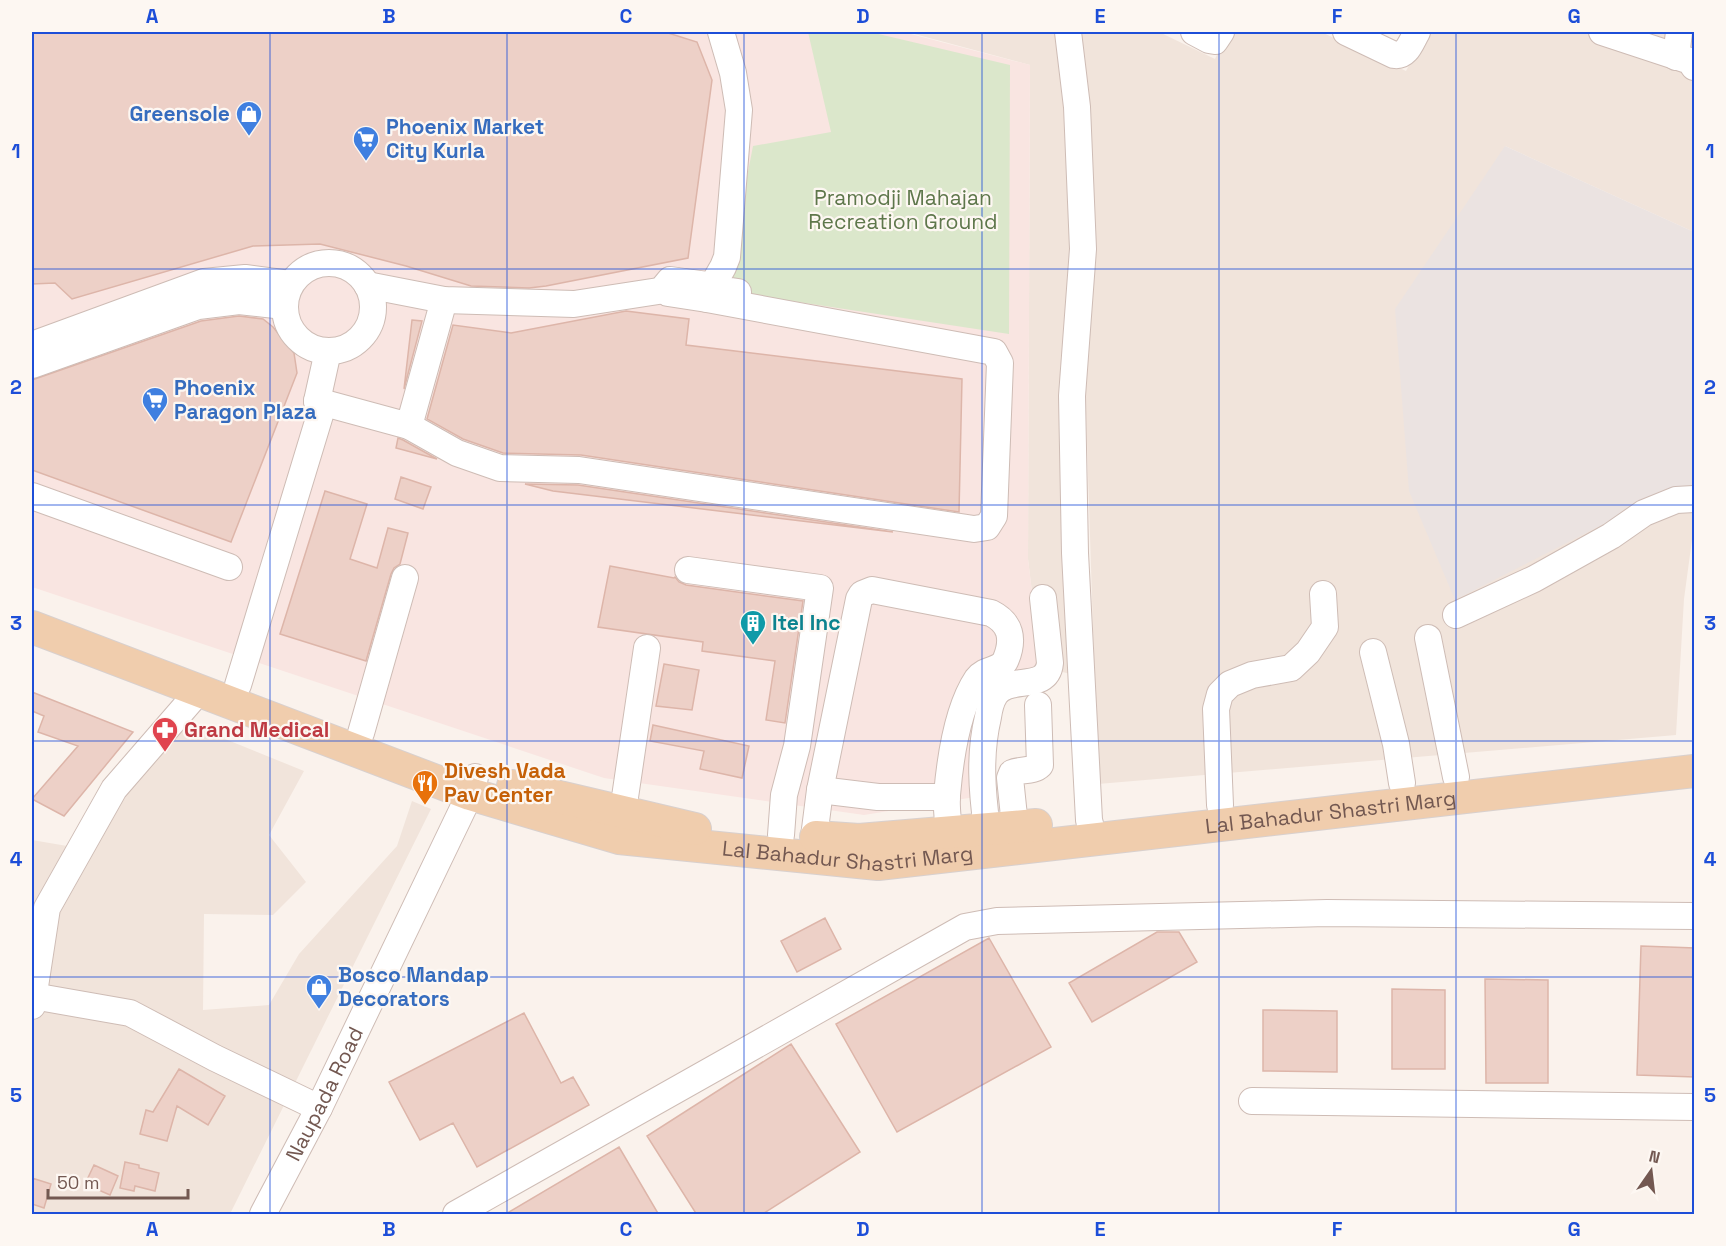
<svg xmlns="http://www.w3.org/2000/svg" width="1726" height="1246" font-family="'Space Grotesk',sans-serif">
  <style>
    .residential { fill: #f1e4db }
    .commercial { fill: #f9e5e1 }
    .industrial { fill: #ebe3e1 }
    .green { fill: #dbe7cb }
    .building { fill: #edd0c7; stroke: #ddb5a9; stroke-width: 1.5 }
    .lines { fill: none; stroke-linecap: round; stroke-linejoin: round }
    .minor-casing { stroke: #cebcb5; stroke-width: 28 }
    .major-casing { stroke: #d8d0ce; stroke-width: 34 }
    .minor { stroke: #fff; stroke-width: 26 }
    .major { stroke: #f0cdad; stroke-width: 32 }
    .grid { fill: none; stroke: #1d4ed8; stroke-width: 1.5; stroke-opacity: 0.55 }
    .labels { text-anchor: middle; stroke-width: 4.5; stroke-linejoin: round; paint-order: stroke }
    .shop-label { font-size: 21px; font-weight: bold; fill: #366cbe; stroke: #fdf7f2; text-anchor: start }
    .park-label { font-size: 21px; fill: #5e774b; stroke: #fdf7f2 }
    .culture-label { font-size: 21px; font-weight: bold; fill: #0d838f; stroke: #fdf7f2; text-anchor: start }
    .health-label { font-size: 21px; font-weight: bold; fill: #be3a42; stroke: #fdf7f2; text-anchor: start }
    .food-label { font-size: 21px; font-weight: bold; fill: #c56008; stroke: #fdf7f2; text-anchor: start }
    .street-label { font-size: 21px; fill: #735851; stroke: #fdf7f2 }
    .neatline { fill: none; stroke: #1d4ed8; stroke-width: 2 }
    .grid-label { font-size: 20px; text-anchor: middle; font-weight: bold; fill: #1d4ed8 }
  </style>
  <rect width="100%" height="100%" fill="#faf2ec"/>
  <path class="residential" d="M907 32H1057L1069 113 1075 675 1041 667 1028 559 1030 65Z
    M1079 32H1159L1215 59 1228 32H1321L1406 71 1426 32H1694V232L1505 146 1641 505 1694 492V525L1684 599 1676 735 1098 784 1085 381Z
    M178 720 304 771 269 835 306 882 273 915 204 914 203 1010 269 1005 299 954 397 846 412 801 431 809 230 1214H32V840L73 847Z"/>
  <path class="commercial" d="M32 32H903L1030 65 1028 559 1041 667 988 683 981 796 864 815 604 778 32 587Z"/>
  <path class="industrial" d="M1505 146 1694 232V492L1641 505 1455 600 1409 491 1395 309Z"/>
  <path class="green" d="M808 32H870L1010 65 1009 334 725 291 753 146 831 132Z"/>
  <path class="building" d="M32 32H665L697 42 712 80 688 258 546 286 529 288 471 286 406 266 320 244 253 246 72 299 55 283 32 284Z
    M626 311 689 319 686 345 962 379 959 512 581 455 503 453 463 439 427 419 453 325 511 333Z
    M239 316 263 319 273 327 294 353 297 373 231 542 32 470V380L201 321Z
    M412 320 422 321 404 389Z
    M398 438 403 440 437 459 396 448Z
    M401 477 431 487 423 509 395 499Z
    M525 484 578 485 893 532 553 491Z
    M325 491 367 504 350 559 377 568 388 528 408 533 400 564 394 568 391 574 366 661 280 634Z
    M610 566 674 578 675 577 679 582 686 585 803 601 785 723 766 720 775 661 702 651 703 642 598 627Z
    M664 664 699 670 692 710 656 706Z
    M32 692 133 732 64 816 32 799 78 746 38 732 44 716 32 711Z
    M653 725 749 746 742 778 700 769 704 751 650 741Z
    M825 918 841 949 797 972 781 941Z
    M1157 932H1179L1197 962 1092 1022 1069 983Z
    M989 938 1051 1047 897 1132 836 1024Z
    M1641 946 1695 948V1077L1637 1075Z
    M1485 979 1548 980V1083H1486Z
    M1392 989 1445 990V1069H1392Z
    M1263 1010 1337 1011V1072L1263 1071Z
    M524 1013 561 1083 573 1077 589 1105 477 1167 453 1123 420 1140 389 1082Z
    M791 1044 860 1152 761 1215H697L647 1136Z
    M179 1069 225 1096 208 1125 177 1106 167 1141 140 1134 146 1110 153 1112Z
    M619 1147 659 1215H504Z
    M125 1162 139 1165V1168L159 1173 155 1191 135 1186 134 1191 120 1188Z
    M94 1165 118 1176 110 1195 85 1184Z
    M32 1178 51 1184 44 1208 32 1204Z"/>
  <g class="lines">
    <g class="minor-casing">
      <g id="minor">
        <path d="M721 32 733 73 739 110 727 257 723 267 711 288 738 292"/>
        <path d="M1068 32 1077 107 1083 249 1072 396 1075 553 1089 820 1094 839"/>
        <path d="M1194 32 1209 40 1215 41 1221 32"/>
        <path d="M1346 32 1394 55C1407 57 1411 42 1417 32"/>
        <path d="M1602 32 1690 61 1694 67"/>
        <path d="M1676 57 1679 32"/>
        <circle cx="329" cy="307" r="44"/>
        <path d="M670 280 707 285 711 288 710 296 707 299 668 293 665 290V286Z"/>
        <path d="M367 285 444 300 574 304 665 290"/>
        <path d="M32 345 204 282 245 278 290 284"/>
        <path d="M32 365 198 306 239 301 284 306"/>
        <path d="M317 401 409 426 444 300"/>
        <path d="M409 426 457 453 500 468 579 470 974 529 987 527 994 516 1000 363 994 352 707 299"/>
        <path d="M32 496 229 567"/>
        <path d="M688 570 820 588 797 746 784 795 781 835"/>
        <path d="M1456 615 1534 579 1611 536 1644 513 1676 500 1694 499"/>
        <path d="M1428 638 1456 777"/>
        <path d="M1373 652 1396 744 1402 783"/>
        <path d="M238 685 320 415 317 401 328 351"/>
        <path d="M361 733 405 578"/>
        <path d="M820 790 878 797H947"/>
        <path d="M1220 805 1216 709 1220 694 1230 684 1252 675 1291 668 1308 652 1325 627 1323 594"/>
        <path d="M987 829C982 791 979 755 988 717 989 710 991 701 995 695 1008 674 1047 693 1050 663L1043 598"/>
        <path d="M620 831 647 648"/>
        <path d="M814 837 820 790 859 599 862 594 872 590 991 613C1011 623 1014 639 1006 659 1001 672 986 667 977 679 957 709 950 760 947 795 946 807 948 820 949 832"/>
        <path d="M1017 845 1010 778 1012 773C1021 769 1033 772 1040 765L1038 705"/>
        <path d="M33 996 130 1013 215 1058 319 1108"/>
        <path d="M32 1006 47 908 114 789 199 691"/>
        <path d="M1252 1101 1694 1107"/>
        <path id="s1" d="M263 1214 319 1108 470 794 475 777"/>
        <path d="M456 1214 965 927 997 921 1327 913 1694 916"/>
      </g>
    </g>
    <g class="major-casing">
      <g id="major">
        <path id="s2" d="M32 627 470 794 619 838 878 864 1694 771"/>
        <path d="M513 786 695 829"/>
        <path d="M816 837 859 840 1036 825"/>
      </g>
    </g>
    <use href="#minor" class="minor"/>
    <use href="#major" class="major"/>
  </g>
  <path class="grid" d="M270 32V1214M507 32V1214M744 32V1214M982 32V1214M1219 32V1214M1456 32V1214M32 269H1694M32 505H1694M32 741H1694M32 977H1694"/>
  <defs>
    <g id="shop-pin" transform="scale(1.35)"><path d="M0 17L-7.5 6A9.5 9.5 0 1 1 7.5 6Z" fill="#3f7fe0" stroke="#fdf7f2"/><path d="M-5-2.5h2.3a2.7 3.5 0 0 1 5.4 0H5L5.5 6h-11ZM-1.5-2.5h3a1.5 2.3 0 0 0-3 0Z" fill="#fff"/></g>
    <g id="supermarket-pin" transform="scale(1.35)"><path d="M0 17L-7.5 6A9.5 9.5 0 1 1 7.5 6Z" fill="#3f7fe0" stroke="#fdf7f2"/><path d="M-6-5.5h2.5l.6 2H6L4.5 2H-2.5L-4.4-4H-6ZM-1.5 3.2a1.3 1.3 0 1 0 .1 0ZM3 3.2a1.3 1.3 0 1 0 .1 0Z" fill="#fff"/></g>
    <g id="building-pin" transform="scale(1.35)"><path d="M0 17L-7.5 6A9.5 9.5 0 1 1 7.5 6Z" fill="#0f9aa8" stroke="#fdf7f2"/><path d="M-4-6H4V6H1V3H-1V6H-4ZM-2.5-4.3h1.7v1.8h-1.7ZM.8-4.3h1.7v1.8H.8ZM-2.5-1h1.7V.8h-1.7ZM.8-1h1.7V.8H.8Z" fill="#fff"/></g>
    <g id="pharmacy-pin" transform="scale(1.35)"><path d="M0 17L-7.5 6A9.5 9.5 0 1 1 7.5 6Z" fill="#e0444e" stroke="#fdf7f2"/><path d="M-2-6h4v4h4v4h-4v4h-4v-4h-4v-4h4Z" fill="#fff"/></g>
    <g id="restaurant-pin" transform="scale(1.35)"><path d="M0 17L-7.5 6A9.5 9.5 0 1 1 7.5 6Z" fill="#e8710a" stroke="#fdf7f2"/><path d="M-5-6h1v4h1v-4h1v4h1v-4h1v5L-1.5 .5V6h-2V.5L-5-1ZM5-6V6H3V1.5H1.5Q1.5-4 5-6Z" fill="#fff"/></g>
  </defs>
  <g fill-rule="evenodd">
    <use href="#shop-pin" x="249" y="114"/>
    <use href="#supermarket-pin" x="366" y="139"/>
    <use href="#supermarket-pin" x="155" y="400"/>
    <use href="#building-pin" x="753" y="623"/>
    <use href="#pharmacy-pin" x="165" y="730"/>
    <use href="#restaurant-pin" x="425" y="783"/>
    <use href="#shop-pin" x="319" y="987"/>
  </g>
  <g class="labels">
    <g class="shop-label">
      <text x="230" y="121" text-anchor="end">Greensole</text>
      <text x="386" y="134">Phoenix Market<tspan x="386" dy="24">City Kurla</tspan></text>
      <text x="174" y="395">Phoenix<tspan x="174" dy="24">Paragon Plaza</tspan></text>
      <text x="338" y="982">Bosco Mandap<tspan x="338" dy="24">Decorators</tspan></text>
    </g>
    <g class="park-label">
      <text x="903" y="205">Pramodji Mahajan<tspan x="903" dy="24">Recreation Ground</tspan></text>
    </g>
    <g class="culture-label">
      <text x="772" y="630">Itel Inc</text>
    </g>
    <g class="health-label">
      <text x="184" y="737">Grand Medical</text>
    </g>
    <g class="food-label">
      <text x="444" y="778">Divesh Vada<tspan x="444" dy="24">Pav Center</tspan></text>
    </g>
    <g class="street-label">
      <text dy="7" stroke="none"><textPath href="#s2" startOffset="1340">Lal Bahadur Shastri Marg</textPath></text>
      <text dy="7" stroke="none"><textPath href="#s2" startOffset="854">Lal Bahadur Shastri Marg</textPath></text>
      <text dy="7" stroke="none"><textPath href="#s1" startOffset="135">Naupada Road</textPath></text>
    </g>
  </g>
  <rect width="1726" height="1246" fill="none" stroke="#fdf7f2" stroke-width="66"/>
  <g transform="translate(1651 1171) rotate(14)" stroke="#fdf7f2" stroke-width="4.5" paint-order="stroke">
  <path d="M0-4.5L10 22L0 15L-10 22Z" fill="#735851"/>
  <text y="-9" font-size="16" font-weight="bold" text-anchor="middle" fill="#735851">N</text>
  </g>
  <path d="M48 1189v9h140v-9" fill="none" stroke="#735851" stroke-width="3"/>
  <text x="57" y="1189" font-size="18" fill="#735851" stroke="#fdf7f2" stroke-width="4.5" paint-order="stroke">50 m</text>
  <rect x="33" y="33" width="1660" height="1180" class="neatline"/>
  <g class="grid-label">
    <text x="152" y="23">A</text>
    <text x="389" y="23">B</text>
    <text x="626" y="23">C</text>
    <text x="863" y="23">D</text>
    <text x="1100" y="23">E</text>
    <text x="1337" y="23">F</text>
    <text x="1574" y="23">G</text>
    <text x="16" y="158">1</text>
    <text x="1710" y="158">1</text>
    <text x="16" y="394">2</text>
    <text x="1710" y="394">2</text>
    <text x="16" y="630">3</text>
    <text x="1710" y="630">3</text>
    <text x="16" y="866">4</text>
    <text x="1710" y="866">4</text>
    <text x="16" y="1102">5</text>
    <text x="1710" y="1102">5</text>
    <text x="152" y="1236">A</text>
    <text x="389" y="1236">B</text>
    <text x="626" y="1236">C</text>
    <text x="863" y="1236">D</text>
    <text x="1100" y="1236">E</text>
    <text x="1337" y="1236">F</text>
    <text x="1574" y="1236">G</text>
  </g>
</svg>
